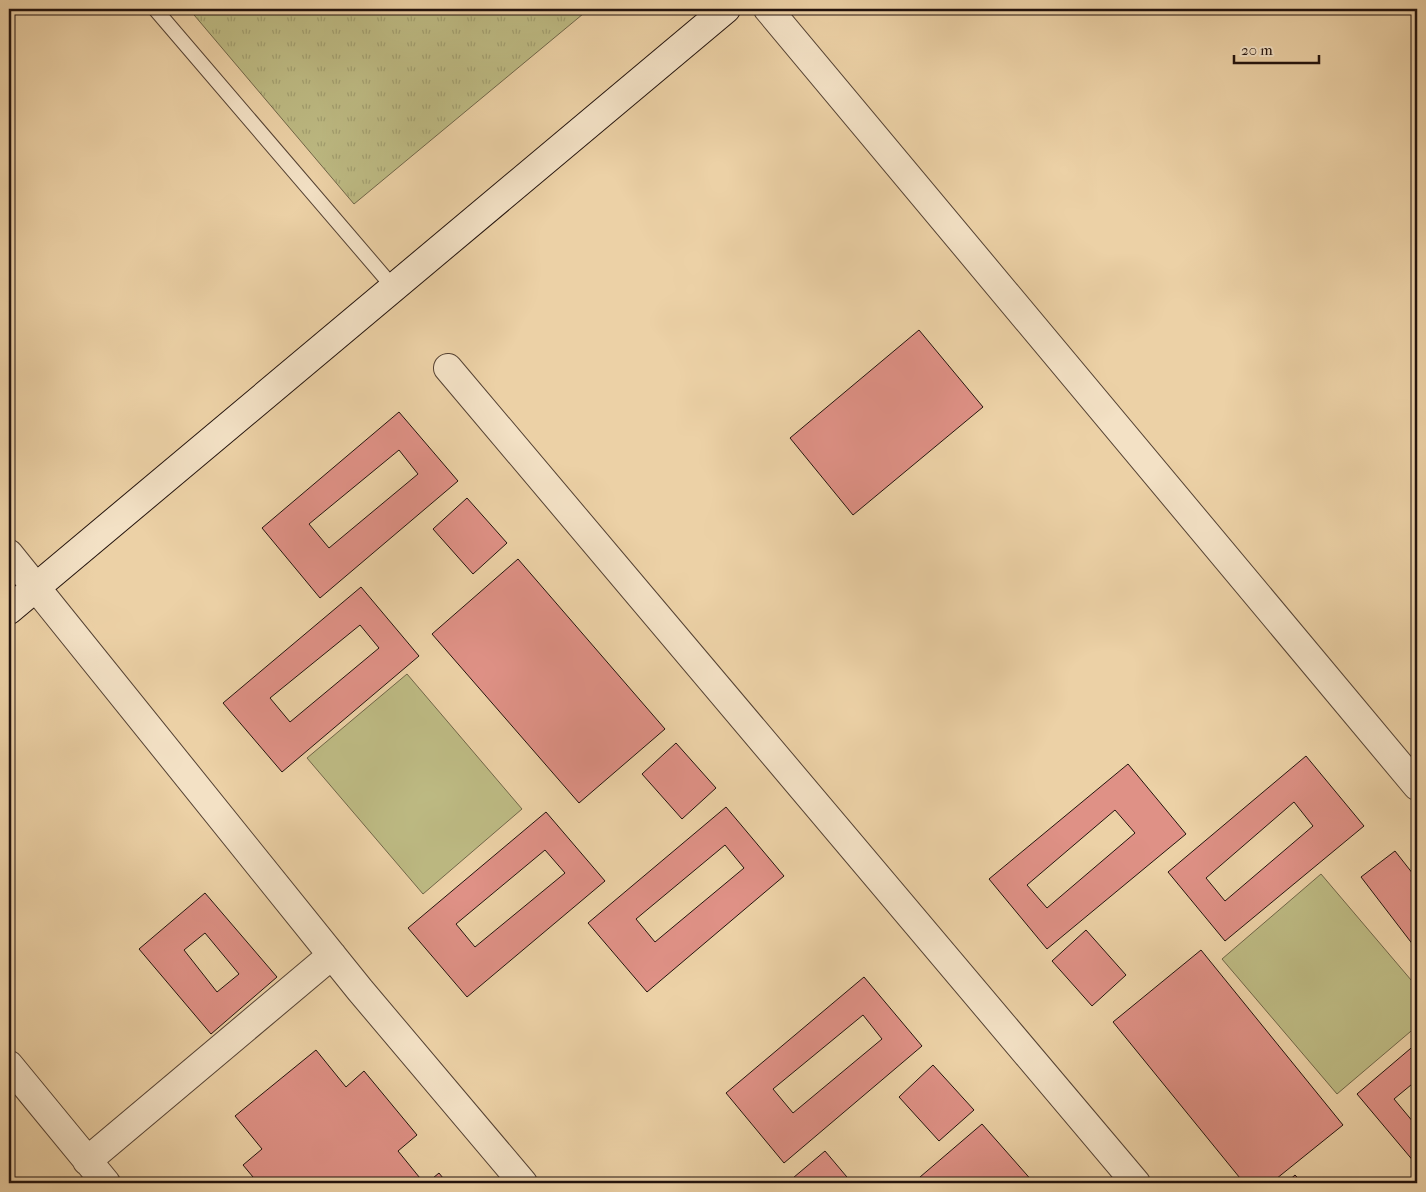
<svg xmlns="http://www.w3.org/2000/svg" width="1426" height="1192" font-family="'IM FELL French Canon',serif">
  <style>
    .green { fill: #bdba83; stroke: #706648 }
    .park { fill: url(#park-tufts); stroke: #706648 }
    .building { fill: #df9186; stroke: #23130d; fill-rule: evenodd }
    .lines { fill: none; stroke-linecap: round; stroke-linejoin: round }
    .lane-casing { stroke: #554233; stroke-width: 16 }
    .street-casing { stroke: #554233; stroke-width: 30 }
    .secondary-casing { stroke: #23130d; stroke-width: 30 }
    .lane { stroke: #f3e1c5; stroke-width: 14 }
    .street { stroke: #f3e1c5; stroke-width: 28 }
    .secondary { stroke: #f3e1c5; stroke-width: 28 }
  </style>
  <defs>
    <pattern id="park-tufts" width="24" height="20" patternUnits="userSpaceOnUse" patternTransform="scale(1.25)"><rect width="24" height="20" fill="#bdba83"/><path d="M3 7l-1-3M5 7V3M7 7l1-3M15 17l-1-3M17 17v-4M19 17l1-3" fill="none" stroke="#a29f70"/></pattern>
  </defs>
  <rect width="100%" height="100%" fill="#ecd1a6"/>
  <filter id="stains"><feTurbulence type="fractalNoise" baseFrequency=".004" numOctaves="4"/><feColorMatrix values="0 0 0 0 .2 0 0 0 0 .09 0 0 0 0 .02 0 0 0 .5 -.17"/></filter>
  <radialGradient id="worn" r=".72"><stop offset=".6" stop-color="#630" stop-opacity="0"/><stop offset="1" stop-color="#630" stop-opacity=".3"/></radialGradient>
  <path class="green" d="M407 674 522 809 423 894 307 758Z
    M1321 874 1417 987V1026L1337 1094 1222 959Z"/>
  <path class="park" d="M189 9H589L354 204Z"/>
  <path class="building" d="M919 330 983 407 853 515 790 438Z
    M399 412 458 481 320 598 262 528ZM399 450 418 474 329 548 309 524Z
    M467 498 507 543 473 574 433 529Z
    M518 559 665 729 579 803 432 634Z
    M361 587 419 656 282 772 223 703ZM360 625 379 648 290 722 270 698Z
    M676 743 716 788 682 819 642 774Z
    M1306 756 1364 826 1225 941 1168 872ZM1294 802 1313 826 1225 901 1206 878Z
    M1128 764 1186 834 1047 949 989 879ZM1115 810 1135 833 1047 908 1027 885Z
    M726 807 784 876 647 992 588 923ZM725 845 744 868 655 942 636 919Z
    M546 812 605 881 467 997 408 928ZM545 850 565 873 475 947 456 924Z
    M1395 851 1417 879V950L1361 877Z
    M205 893 277 977 211 1034 139 949ZM205 933 239 974 217 992 184 950Z
    M1086 930 1126 975 1092 1006 1052 961Z
    M1201 950 1343 1125 1271 1183H1244L1113 1022Z
    M864 977 922 1046 784 1163 726 1093ZM863 1015 882 1039 793 1113 773 1089Z
    M1417 1043V1080L1394 1099 1414 1123 1417 1120V1161L1415 1163 1357 1094Z
    M316 1050 346 1087 364 1071 417 1135 398 1151 424 1183H258L243 1165 262 1149 235 1116Z
    M933 1065 974 1110 939 1141 899 1097Z
    M982 1124 1034 1183H913Z
    M825 1151 852 1183H787Z
    M439 1173 447 1183H427Z
    M1295 1175 1303 1183H1286Z"/>
  <g class="lines">
    <g class="lane-casing">
      <path id="lane" d="M155 9 393 287"/>
    </g>
    <g class="street-casing">
      <path id="street" d="M768 9 1417 786
        M448 368 1136 1183
        M9 554 360 990 523 1183
        M9 1065 106 1183
        M87 1161 332 955"/>
    </g>
    <g class="secondary-casing">
      <path id="secondary" d="M9 610 726 9"/>
    </g>
    <use href="#lane" class="lane"/>
    <use href="#street" class="street"/>
    <use href="#secondary" class="secondary"/>
  </g>
  <rect width="1426" height="1192" fill="none" stroke="#ecd1a6" stroke-width="30"/>
  <rect x="10" y="10" width="1406" height="1172" fill="none" stroke="#23130d" stroke-width="2.5"/>
  <rect x="15" y="15" width="1396" height="1162" fill="none" stroke="#23130d"/>
  <path d="M1234 55v8h85v-8" fill="none" stroke="#23130d" stroke-width="2.5"/>
  <text x="1241" y="55" font-size="15" fill="#23130d" stroke="#f3e1c5" stroke-width="4" paint-order="stroke">20 m</text>
  <rect width="100%" height="100%" filter="url(#stains)"/>
  <rect width="100%" height="100%" fill="url(#worn)"/>
</svg>
